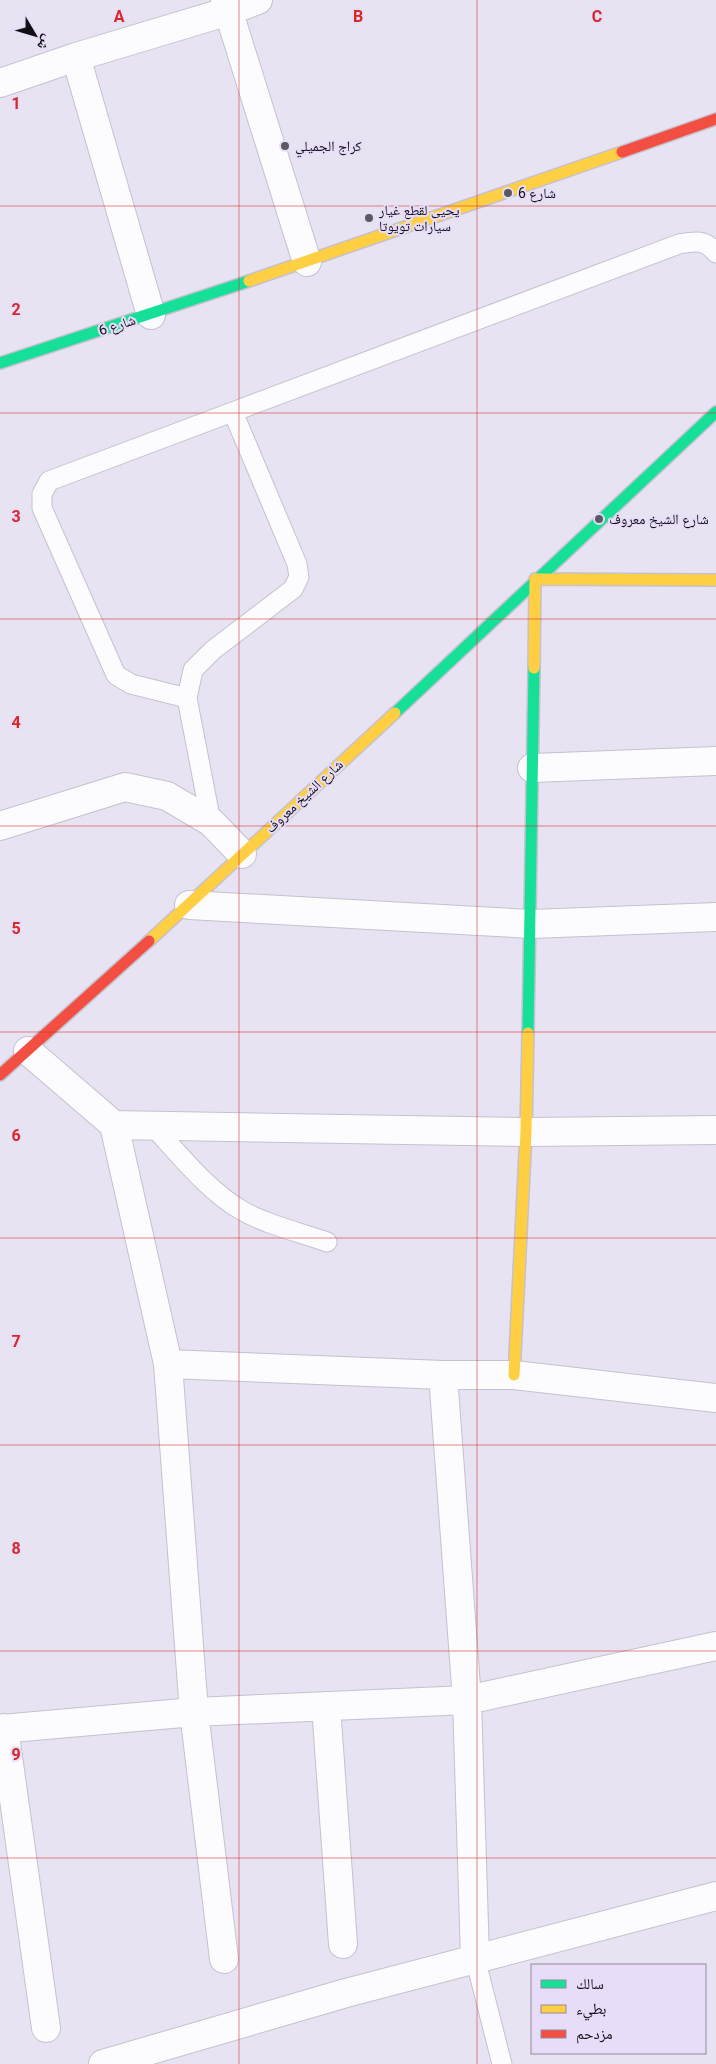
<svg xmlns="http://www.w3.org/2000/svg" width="716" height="2064" font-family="Roboto,'Noto Naskh Arabic',sans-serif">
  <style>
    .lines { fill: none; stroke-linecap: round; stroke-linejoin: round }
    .lane-casing { stroke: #c5c1cd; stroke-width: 21 }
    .street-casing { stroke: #c5c1cd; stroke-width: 30 }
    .fast-casing { stroke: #c5c1cd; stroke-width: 14 }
    .slow-casing { stroke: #c5c1cd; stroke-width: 14 }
    .jam-casing { stroke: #c5c1cd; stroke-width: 14 }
    .lane { stroke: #fcfbfd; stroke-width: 19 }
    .street { stroke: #fcfbfd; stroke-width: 28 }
    .fast { stroke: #16e098; stroke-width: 11 }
    .slow { stroke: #ffcf43; stroke-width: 11 }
    .jam { stroke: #f24e42; stroke-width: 11 }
    .grid { fill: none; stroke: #d62828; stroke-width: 1; stroke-opacity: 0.55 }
    .poi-dot { fill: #5c5963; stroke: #e7ddf8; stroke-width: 2 }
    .labels { text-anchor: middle; stroke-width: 4; stroke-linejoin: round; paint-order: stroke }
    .poi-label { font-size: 14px; fill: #110e16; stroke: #e7ddf8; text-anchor: start }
    .street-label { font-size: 14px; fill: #110e16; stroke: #e7ddf8 }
    .grid-label { font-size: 16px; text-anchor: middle; font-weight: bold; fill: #d62828; stroke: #e7ddf8; stroke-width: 4; stroke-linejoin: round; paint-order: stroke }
  </style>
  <rect width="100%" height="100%" fill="#e8e3f2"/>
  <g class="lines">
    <g class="lane-casing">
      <path id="lane" d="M187 698 193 670 213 650 293 589 299 577 297 564 233 412
        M211 822 187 698 131 684 116 675 42 508V494L49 481 679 244C695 241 705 239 716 253
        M152 1125C178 1153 208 1191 241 1210 267 1225 299 1232 327 1242
        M475 1958 502 2064"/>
    </g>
    <g class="street-casing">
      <path id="street" d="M225 0 307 262
        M76 57 151 315
        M0 83 76 57 229 11 258 0
        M532 768 716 761
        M0 826 125 787 167 796 211 822 242 854
        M189 905 531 924 716 917
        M28 1051 114 1125 168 1364 194 1712 224 1959
        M114 1125 526 1132 716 1130
        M168 1364 443 1375H514L716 1398
        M443 1375 467 1700 475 1958
        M326 1706 343 1944
        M4 1728 46 2028
        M0 1729 194 1712 467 1700 716 1646
        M103 2064 346 1993 716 1896"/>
    </g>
    <g class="fast-casing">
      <path id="fast" d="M0 363 249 281
        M395 713 716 412
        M528 1033 534 668"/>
    </g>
    <g class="slow-casing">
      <path id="slow" d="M249 281 622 152
        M534 668 535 579 716 580
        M149 941 395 713
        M514 1375 526 1132 528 1033"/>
    </g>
    <g class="jam-casing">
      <path id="jam" d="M622 152 716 119
        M0 1075 149 941"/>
    </g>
    <use href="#lane" class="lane"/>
    <use href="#street" class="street"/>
    <use href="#fast" class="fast"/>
    <use href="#slow" class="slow"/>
    <use href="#jam" class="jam"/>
  </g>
  <path class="grid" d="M239 0V2064M477 0V2064M0 206H716M0 413H716M0 619H716M0 826H716M0 1032H716M0 1238H716M0 1445H716M0 1651H716M0 1858H716"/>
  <g class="poi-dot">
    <circle cx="285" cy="146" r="5"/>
    <circle cx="508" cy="193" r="5"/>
    <circle cx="369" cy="218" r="5"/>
    <circle cx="599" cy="519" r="5"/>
  </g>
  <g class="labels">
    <g class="poi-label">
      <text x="295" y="151">كراج الجميلي</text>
      <text x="518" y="198">شارع 6</text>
      <text x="379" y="215">يحيى لقطع غيار<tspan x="379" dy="16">سيارات تويوتا</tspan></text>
      <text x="609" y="524">شارع الشيخ معروف</text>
    </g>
    <g class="street-label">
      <text transform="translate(117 325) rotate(-18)" y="5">شارع 6</text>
      <text transform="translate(304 796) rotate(-43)" y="5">شارع الشيخ معروف</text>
    </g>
  </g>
  <g class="grid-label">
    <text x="119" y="22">A</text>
    <text x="358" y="22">B</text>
    <text x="597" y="22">C</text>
    <text x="16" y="109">1</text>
    <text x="16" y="315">2</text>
    <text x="16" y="522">3</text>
    <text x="16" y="728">4</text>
    <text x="16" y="934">5</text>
    <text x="16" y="1141">6</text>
    <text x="16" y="1347">7</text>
    <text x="16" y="1554">8</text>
    <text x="16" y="1760">9</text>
  </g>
  <rect x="531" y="1964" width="175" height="90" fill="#e7ddf8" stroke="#918a9e"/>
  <rect x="541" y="1980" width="25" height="8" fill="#16e098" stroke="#918a9e"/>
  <text x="576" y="1989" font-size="15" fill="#110e16">سالك</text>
  <rect x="541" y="2005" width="25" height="8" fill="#ffcf43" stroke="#918a9e"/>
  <text x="576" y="2014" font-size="15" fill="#110e16">بطيء</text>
  <rect x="541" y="2030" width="25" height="8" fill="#f24e42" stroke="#918a9e"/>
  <text x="576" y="2039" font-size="15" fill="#110e16">مزدحم</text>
  <g transform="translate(35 35) rotate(128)" stroke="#e7ddf8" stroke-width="4" paint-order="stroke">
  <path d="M0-4L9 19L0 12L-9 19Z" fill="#110e16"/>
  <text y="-8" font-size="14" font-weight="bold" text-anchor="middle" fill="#110e16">ش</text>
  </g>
</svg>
